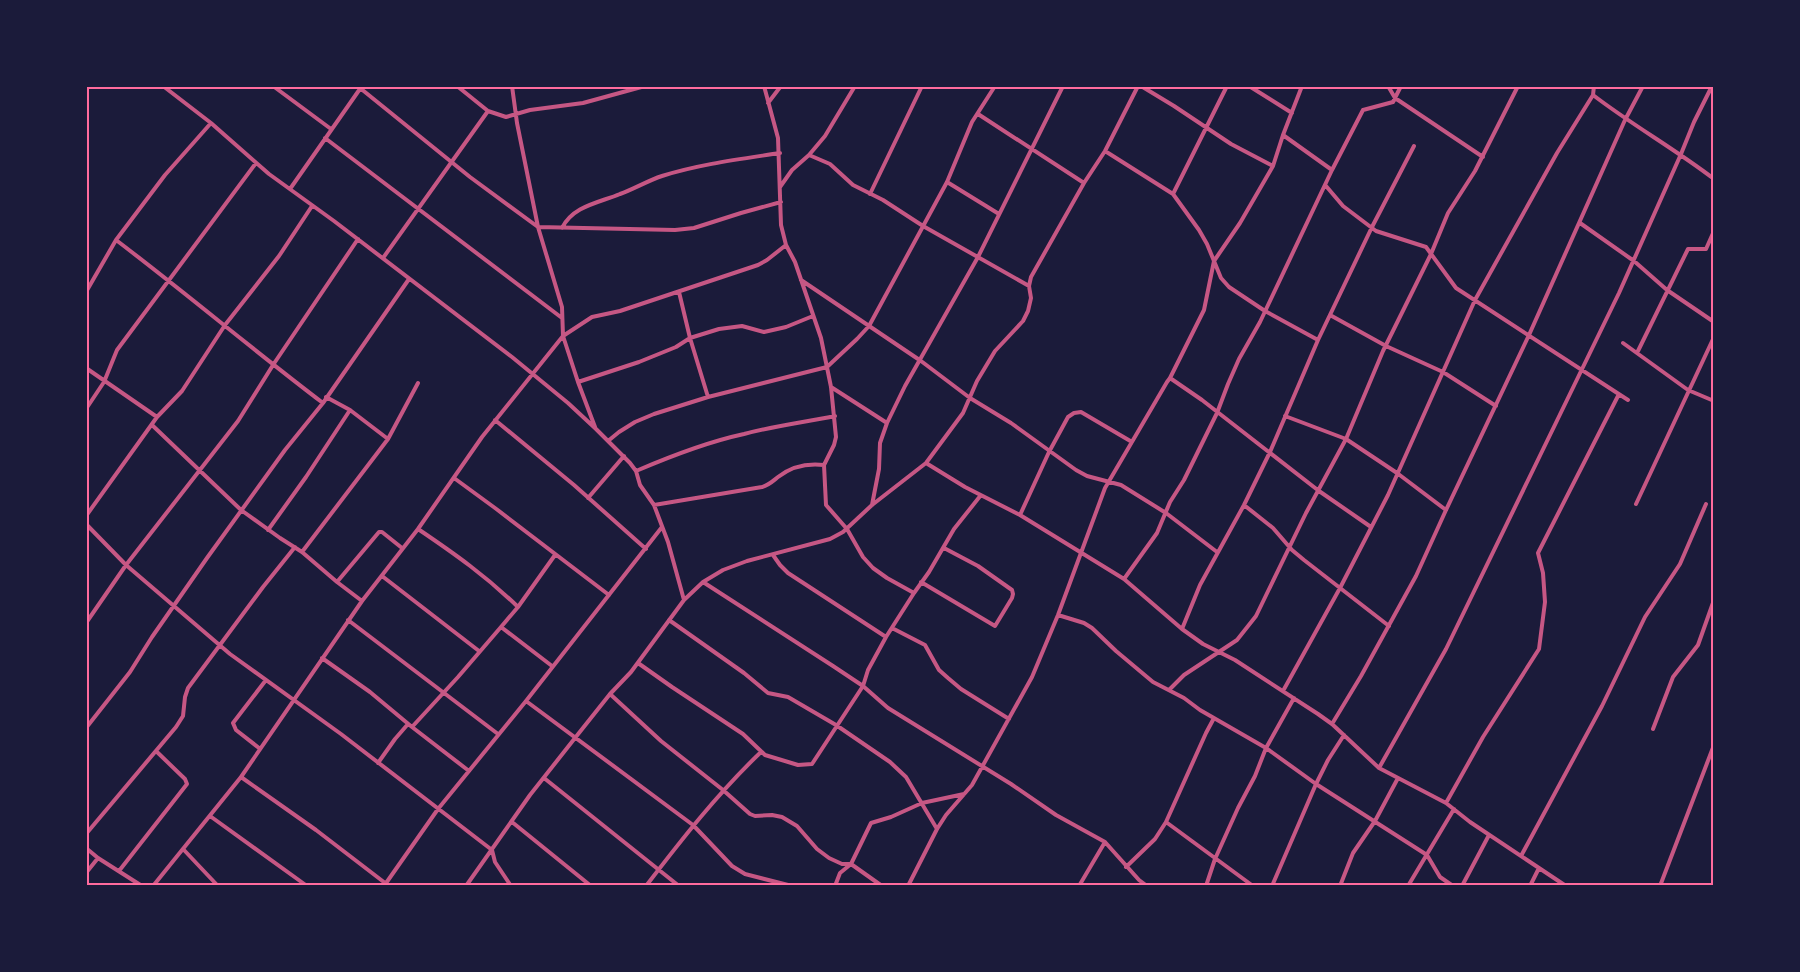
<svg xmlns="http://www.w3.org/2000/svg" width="1800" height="972" font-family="Cabin,sans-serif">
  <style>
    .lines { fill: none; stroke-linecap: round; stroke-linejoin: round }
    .minor { stroke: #c65784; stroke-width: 4 }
    .neatline { fill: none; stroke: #ff6b9d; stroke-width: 2 }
  </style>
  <rect width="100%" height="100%" fill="#1b1b3a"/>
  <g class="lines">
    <path class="minor" d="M163 86 211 123 269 174 334 221 512 357 568 403 596 429 630 463 636 471 640 485 654 505 668 542 684 600
      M273 86 331 129
      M457 86 488 111 506 117 530 110 583 103 645 86
      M512 86 517 123 538 227 562 307 563 336 578 382 595 427
      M764 86 778 138 781 225 786 245 795 262 821 338 831 387 836 437 834 445 824 465 826 505 847 529 863 557 873 568 887 578 914 593
      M1141 86 1174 106 1231 144 1273 166
      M1249 86 1292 113
      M1388 86 1395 98 1483 157
      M1594 86 1593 95C1632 125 1675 149 1714 179
      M360 88 470 177 538 227 675 230 694 228 741 213 781 202
      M768 103 781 86
      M978 114 1084 183
      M1283 135 1332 170
      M325 138 562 318
      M1105 151 1173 194 1199 230 1207 244 1221 278 1229 287 1265 311 1318 340
      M809 155 830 164 853 185 883 200 923 226 1029 286
      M947 182 999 214
      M1326 186 1343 206 1376 231 1426 247 1456 288 1628 400
      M780 187 792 170 809 155 825 136 855 86
      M290 189 362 86
      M870 194 922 86
      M1173 194 1227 86
      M1580 223 1634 261 1667 290 1714 322
      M562 228C573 206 598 203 620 194 634 189 647 181 662 176 700 164 741 159 780 153
      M116 240C186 293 253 350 323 403
      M383 258 488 111
      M801 280 921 361 970 398 1011 423 1076 470 1087 476 1121 485 1166 513 1217 552
      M86 292 116 240 165 175 211 123
      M679 292 690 338 708 397
      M1330 315 1386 346 1443 372 1496 406
      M1623 343 1688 390 1714 401
      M1637 353 1688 249H1706L1714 231
      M86 368 157 417
      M1170 378 1204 310 1214 261 1240 223 1273 166 1283 135 1302 86
      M578 382 639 362 676 347 690 338 719 329 742 326 764 332 786 327 813 316
      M831 387 887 423
      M86 409 104 382 117 350 256 163
      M1285 416 1346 439 1397 473 1446 510
      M495 420 574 485 646 549
      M152 425 241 510 280 538 302 552 337 582 362 601
      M388 439 418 383
      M608 441 619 432 635 422 654 414 708 397 827 367 857 339 869 326 947 182 972 122 995 86
      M926 463 965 487 1020 515 1124 579 1182 629 1203 644 1235 660 1318 714 1332 724 1379 768 1446 803 1470 822 1566 886
      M636 471C671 456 707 442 744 434 774 426 805 422 835 416
      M454 478 495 508 609 595
      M588 498 624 456
      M1636 504 1714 337
      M654 505 762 487C769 485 773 481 778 477 792 466 807 463 824 465
      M872 505 879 469 880 443 887 423 905 386 978 257 1063 86
      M1244 505 1273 528 1292 550 1304 560 1389 626
      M1020 515 1049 452 1068 417 1074 413 1081 412 1132 442
      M86 516 157 417 182 391 225 325 279 256 312 206
      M86 524 126 565 230 654 341 734 492 850 495 862 511 886
      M418 529C455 554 486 576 518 607
      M268 530 306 477 350 410
      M302 552 388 439 350 410 326 397
      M773 555 780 565 788 573 886 637
      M382 576 479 651
      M1124 579 1157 533 1170 502 1184 480 1217 413 1228 384 1239 359 1260 322 1332 170 1363 110 1393 102 1401 86
      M337 582 379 532H382L402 548
      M703 582 833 666 863 686 888 708 1011 784 1056 815 1105 842 1139 880 1147 886
      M921 582 995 626 1012 598 1013 594 1012 590 978 566 944 548
      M1058 615 1084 623 1092 628 1116 651 1153 682 1184 698 1200 710 1266 748 1316 784 1427 855 1440 877 1453 886
      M348 620 498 734
      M669 620 744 673 768 693 788 697 836 725 890 762 906 777 937 829
      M86 623 126 565 238 421 273 365 358 239
      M501 627 552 666
      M892 628 925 645 939 670 948 678 961 689 1009 719
      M1182 629 1200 585 1244 505 1270 452 1318 340 1372 227 1414 146
      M322 658 370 692 412 727 458 677 501 627 518 607 555 555
      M638 663 672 687 743 734 765 755 798 765 812 764 863 686 868 670 886 637 914 593 929 572 954 529 981 495
      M1169 690 1184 675 1237 640 1256 616 1306 513 1346 439 1383 351 1431 254 1448 213 1475 171 1518 86
      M1283 691 1340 588 1388 495 1475 300 1557 153 1593 95
      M610 694 661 741 723 790 750 814 755 816 772 815 782 817 797 826 817 849 829 858 842 864H851L882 886
      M526 701 693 825 732 866 745 874 792 886
      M1332 724 1361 676 1416 576 1446 510 1529 335 1625 120 1643 86
      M412 727 469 771
      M86 728 130 672 152 637 207 558 285 450 323 403 409 279
      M1653 729 1673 677 1698 645 1714 600
      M259 748 236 730 233 723 266 680
      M378 763 395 739 408 724
      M1379 768 1446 649 1619 293 1681 154 1694 122 1712 86
      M241 777 316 830 389 886
      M544 778 679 886
      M1446 803 1483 737 1539 649 1545 602 1543 573 1538 553 1619 394
      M210 816 307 886
      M512 822 591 886
      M1166 822 1253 886
      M86 834 176 727 183 716 185 697 188 688 263 587 295 547
      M86 848 98 858 142 886
      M183 849 218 886
      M1521 856 1602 706 1645 617 1680 564 1706 504
      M1126 867 1155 839 1166 822 1206 733 1214 718
      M119 871 187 784 185 779 156 751
      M86 873 98 858
      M153 886 241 777 362 601 418 529 482 437 563 336 592 317 620 311 758 265 767 260 786 245
      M384 886 438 809 526 701 662 527
      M466 886 530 795 575 738 610 694 631 672 684 600 703 582 723 570 747 561 830 539 843 532 872 505 926 463 963 413 977 381 995 351 1023 321 1028 311 1031 298 1029 286 1031 277 1084 183 1105 151 1138 86
      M646 886C682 839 718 793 761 752
      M835 886 840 873 851 864 871 823 891 817 922 803 964 794
      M908 886 937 829 946 815 972 785 1032 677 1058 615 1105 488 1167 382 1170 378 1202 400 1319 491 1371 527
      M1079 886 1105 842
      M1206 886 1215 859 1238 808 1255 776 1266 748 1294 698
      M1272 886 1316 784 1328 760 1344 735
      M1340 886 1353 853 1375 821 1398 778
      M1408 886 1454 809
      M1462 886 1489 835
      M1530 886 1539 868
      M1660 886 1714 745"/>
  </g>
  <rect width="1800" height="972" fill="none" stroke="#1b1b3a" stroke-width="175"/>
  <rect x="88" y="88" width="1624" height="796" class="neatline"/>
</svg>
